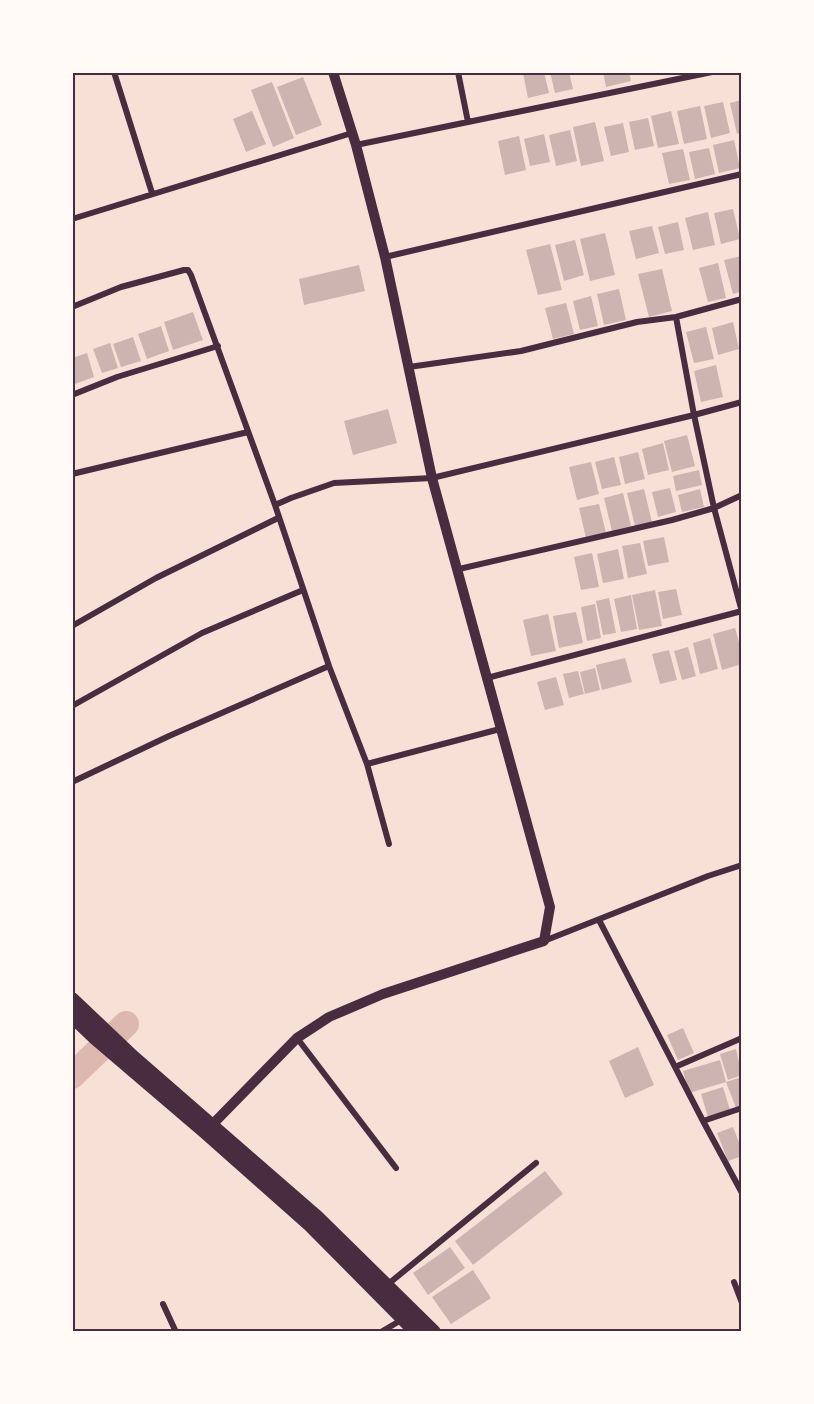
<svg xmlns="http://www.w3.org/2000/svg" width="814" height="1404" font-family="Merriweather,serif">
  <style>
    .lines { fill: none; stroke-linecap: round; stroke-linejoin: round }
    .river { stroke: #dcb8b0; stroke-width: 26 }
    .building { fill: #ccb4b1 }
    .minor { stroke: #4a2c40; stroke-width: 6 }
    .tertiary { stroke: #4a2c40; stroke-width: 10 }
    .primary { stroke: #4a2c40; stroke-width: 14 }
    .neatline { fill: none; stroke: #4a2c40; stroke-width: 2 }
  </style>
  <rect width="100%" height="100%" fill="#f7e1d7"/>
  <g class="lines">
    <path class="river" d="M72 1076 126 1024"/>
  </g>
  <path class="building" d="M544 72 549 93 528 98 523 73Z
    M550 72H569L573 89 555 93Z
    M603 72H629L631 81 606 87Z
    M303 77 322 125 296 135 277 87Z
    M272 82 294 138 273 147 251 90Z
    M742 100V132L737 134 730 103Z
    M723 102 730 133 711 138 704 106Z
    M700 106 707 139 684 144 677 111Z
    M252 111 266 144 246 152 233 119Z
    M671 111 679 144 658 148 651 116Z
    M648 118 654 146 635 150 629 122Z
    M595 122 604 161 581 166 573 127Z
    M623 123 629 152 611 156 604 127Z
    M570 130 577 161 556 166 549 135Z
    M544 134 550 162 530 166 524 139Z
    M519 136 526 170 505 175 498 141Z
    M734 140 740 168 719 173 713 145Z
    M709 148 715 174 695 179 689 152Z
    M683 149 690 180 669 184 662 153Z
    M733 209 740 239 721 244 714 213Z
    M708 212 715 245 693 250 685 218Z
    M678 222 684 250 665 254 658 227Z
    M652 226 659 253 636 259 629 231Z
    M605 233 615 275 590 281 580 239Z
    M575 240 584 275 564 281 555 245Z
    M550 244 562 290 538 295 526 250Z
    M742 256V291L733 294 724 260Z
    M718 263 726 298 708 302 699 268Z
    M359 265 365 291 304 305 299 279Z
    M662 269 672 311 649 317 638 274Z
    M619 289 626 320 604 325 597 294Z
    M591 296 598 326 580 330 573 301Z
    M566 303 574 334 553 339 545 308Z
    M193 312 203 340 173 350 164 322Z
    M733 322 739 349 718 355 712 328Z
    M161 326 169 351 147 359 138 334Z
    M706 327 714 359 694 363 686 332Z
    M133 337 141 361 121 367 113 344Z
    M110 343 118 368 102 373 93 349Z
    M87 353 94 377 72 385V358Z
    M716 365 723 397 701 402 694 371Z
    M388 409 397 443 353 455 344 421Z
    M687 435 695 466 672 472 664 441Z
    M663 443 669 470 648 475 642 449Z
    M638 452 645 479 625 484 619 457Z
    M614 457 621 485 602 489 595 462Z
    M591 462 599 494 577 500 569 467Z
    M699 470 702 485 676 491 673 476Z
    M670 488 676 512 658 517 652 492Z
    M644 489 652 522 635 526 627 493Z
    M700 489 704 507 682 512 678 495Z
    M623 493 631 526 612 531 604 498Z
    M599 504 606 533 586 538 579 508Z
    M664 537 669 562 648 566 643 541Z
    M640 543 647 574 628 578 622 546Z
    M618 549 624 579 603 583 597 554Z
    M592 553 599 587 581 590 574 557Z
    M676 589 682 615 663 619 658 592Z
    M655 590 662 626 639 630 632 595Z
    M631 595 637 629 621 632 614 599Z
    M609 598 616 633 603 635 596 601Z
    M595 604 601 638 587 641 581 607Z
    M576 612 583 643 559 648 553 616Z
    M548 614 556 651 531 656 523 620Z
    M735 628 742 653V664L722 670 713 634Z
    M710 638 718 669 700 674 693 643Z
    M688 647 696 676 682 680 674 651Z
    M669 650 677 680 660 684 652 654Z
    M625 658 632 682 602 690 596 665Z
    M595 668 600 690 585 694 580 672Z
    M578 671 584 694 569 698 563 674Z
    M556 677 564 705 545 710 537 682Z
    M683 1028 694 1053 678 1060 667 1035Z
    M638 1047 654 1085 625 1098 609 1061Z
    M736 1049 742 1075 728 1080 720 1054Z
    M720 1060 726 1082 689 1093 683 1071Z
    M742 1077V1106L736 1108 726 1082Z
    M723 1087 730 1110 708 1117 701 1094Z
    M733 1127 742 1150V1156L728 1161 717 1133Z
    M545 1171 563 1194 473 1265 455 1241Z
    M450 1247 465 1268 428 1295 413 1273Z
    M473 1270 491 1298 451 1324 432 1297Z"/>
  <g class="lines">
    <path class="minor" d="M114 72 152 193
      M458 72 468 122
      M356 145 712 72
      M72 219 352 133
      M385 257 742 174
      M72 307 121 287 184 270H188L191 275 275 505 329 666 367 764 500 729
      M676 317 694 415 742 402
      M409 367 521 351 637 322 676 317 742 299
      M72 395 117 377 218 346
      M72 474 248 432
      M275 505 291 498 334 483 432 478 694 415 714 508 742 612
      M459 569 672 520 714 508 742 495
      M72 626 156 578 278 518
      M487 678 742 611
      M72 706 202 633 303 590
      M367 764 389 844
      M72 782 169 736 329 666
      M599 920 703 1121 742 1193
      M544 941 708 876 742 865
      M297 1038 396 1168
      M675 1067 742 1038
      M703 1121 742 1108
      M734 1282 742 1303
      M387 1285 536 1163
      M163 1304 176 1332
      M381 1332 403 1319"/>
    <path class="tertiary" d="M207 1130 297 1038 329 1017 383 994 544 941 550 907 432 478 385 257 356 145 333 72"/>
    <path class="primary" d="M72 999 132 1056 317 1217 434 1332
      M72 1016 95 1038 205 1132 310 1225 416 1332"/>
  </g>
  <rect width="814" height="1404" fill="none" stroke="#fffaf5" stroke-width="147"/>
  <rect x="74" y="74" width="666" height="1256" class="neatline"/>
</svg>
